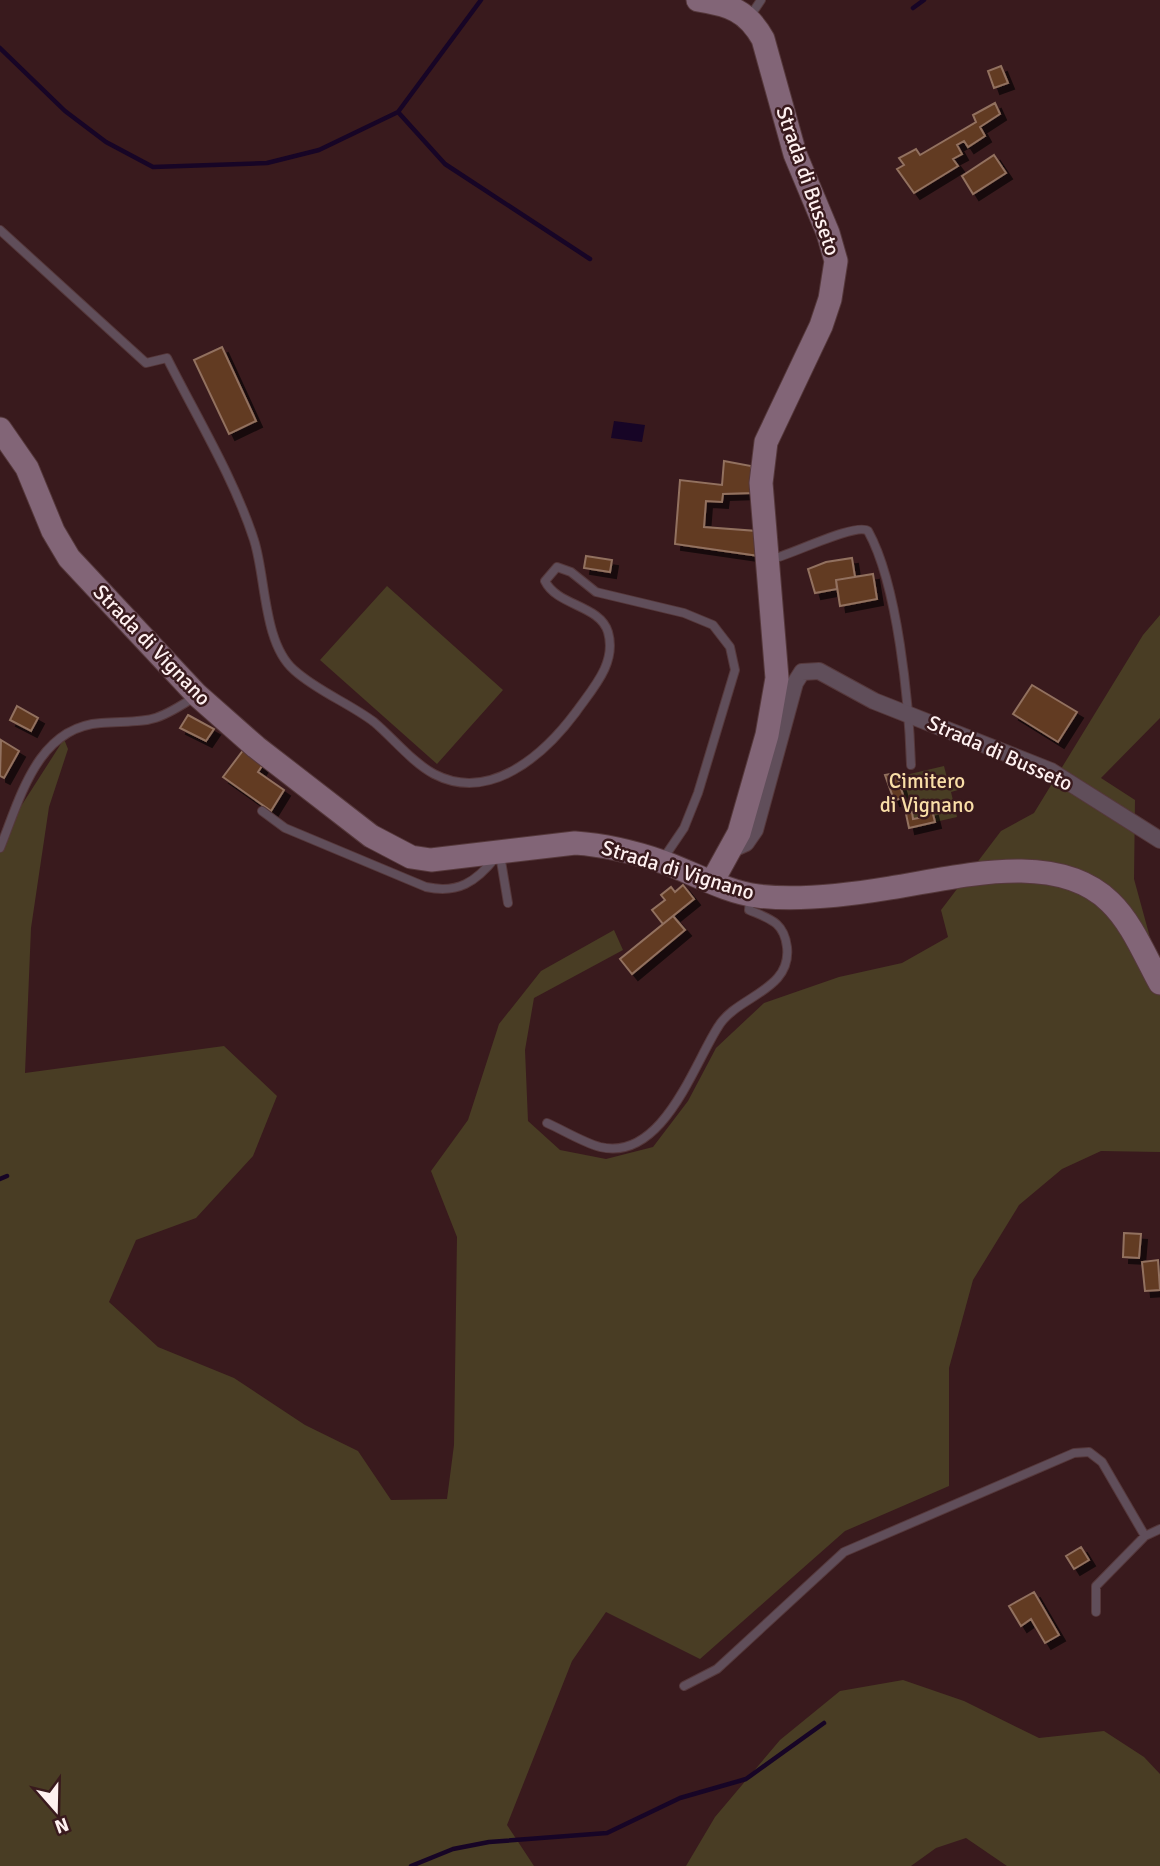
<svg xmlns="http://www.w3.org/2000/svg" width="1160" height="1866" font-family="Signika,sans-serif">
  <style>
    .green { fill: #493d24 }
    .water { fill: #170526 }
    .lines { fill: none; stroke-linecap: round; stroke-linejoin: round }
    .stream { stroke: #170526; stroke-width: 4.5 }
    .building { fill: #623a24; stroke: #92715f; stroke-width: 2; filter: url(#shadow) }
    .lane-casing { stroke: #55383b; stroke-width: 10 }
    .street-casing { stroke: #55383b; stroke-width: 18 }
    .secondary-casing { stroke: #55383b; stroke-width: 25 }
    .lane { stroke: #604e5a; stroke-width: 8 }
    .street { stroke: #604e5a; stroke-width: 16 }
    .secondary { stroke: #826577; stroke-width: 23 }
    .labels { text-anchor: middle; stroke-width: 5; stroke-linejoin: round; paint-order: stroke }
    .street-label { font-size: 21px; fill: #fef0f0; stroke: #391a1d }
    .park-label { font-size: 21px; fill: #f9dea7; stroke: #391a1d }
  </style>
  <defs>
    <filter id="shadow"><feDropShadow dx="6" dy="6" stdDeviation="0" flood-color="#0009"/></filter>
  </defs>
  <rect width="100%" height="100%" fill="#391a1d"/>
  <path class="green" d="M387 586 503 690 437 764 320 660Z
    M1160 615V718L1101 778 1135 800 1134 879 1160 974V1152L1101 1151 1062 1169 1019 1205 973 1280 949 1368V1486L845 1531 700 1659 606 1612 572 1661 507 1825 534 1866H0V839L64 739 68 749 49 807 31 928 25 1073 224 1046 277 1096 253 1156 196 1218 136 1240 109 1302 158 1347 234 1378 305 1425 358 1451 391 1500 447 1499 454 1445 457 1237 431 1171 468 1120 499 1024 541 971 614 930 623 950 534 998 525 1050 528 1121 560 1150 606 1159 653 1147 688 1101 716 1048 764 1003 839 977 902 963 948 937 941 910 1001 831 1034 813 1143 635Z
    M944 766 948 782 956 780 958 790 951 792 957 817 909 828 904 799 894 800 885 775 896 773 897 777Z
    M903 1680 964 1701 1039 1738 1104 1731 1144 1757 1160 1774V1866H1007L966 1838 936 1848 911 1866H686L715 1817 780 1740 840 1691Z"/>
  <path class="water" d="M614 421 645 425 642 442 611 438Z"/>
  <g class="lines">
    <path class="stream" d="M913 8 924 0
      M0 48 65 111 106 142 153 167 267 163 319 150 398 112 481 0
      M398 112 445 164 590 259
      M0 1179 7 1176
      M411 1866 453 1849 489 1842 607 1833 680 1798 746 1779 824 1723"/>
  </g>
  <path class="building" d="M1001 66 1008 83 994 88 988 71Z
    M995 103 1000 114 980 127 985 136 968 147 964 141 957 145 962 154 953 159 958 166 914 193 897 169 904 165 899 158 916 149 920 155 976 122 973 115Z
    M994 155 1006 173 973 194 962 176Z
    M222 347 256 421 229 434 194 360Z
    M724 461 751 466 752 493 723 494 722 502 706 501 704 527 757 531 759 556 675 544 680 480 722 485Z
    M586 556 612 560 610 572 584 568Z
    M852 558 855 577 836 580 837 589 815 593 808 569 826 562Z
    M873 574 877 599 840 606 836 580Z
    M1032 685 1077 712 1058 742 1013 714Z
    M17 706 38 718 31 731 10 720Z
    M188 715 214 729 206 741 180 728Z
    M1 740 19 751 4 778 0 776Z
    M244 749 264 763 258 772 284 790 271 811 223 777Z
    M896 773 904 798 894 800 885 775Z
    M932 810 935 822 909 828 906 814 912 812 913 819 924 817 923 812Z
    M683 885 694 899 663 924 652 910 665 900 661 895 671 887 675 892Z
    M673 916 685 930 632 974 620 959Z
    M1124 1233 1141 1234 1139 1258 1123 1257Z
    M1158 1260 1160 1290 1145 1291 1142 1262Z
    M1081 1547 1089 1560 1074 1569 1066 1556Z
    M1034 1592 1059 1635 1045 1643 1031 1619 1021 1626 1009 1606Z"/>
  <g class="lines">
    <g class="lane-casing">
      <path id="lane" d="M749 18 761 0
        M0 230 146 363 167 358C196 416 234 478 254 540 266 577 263 643 294 670 317 691 349 703 374 722 393 738 412 762 434 774 490 803 544 755 576 712 593 688 617 663 608 632 600 605 557 606 545 581L557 567 571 572 596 592 684 613 713 625 730 647 735 670 698 793 684 828 663 859
        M769 560C789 556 856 522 868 531 898 585 909 703 911 765
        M262 811 285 828 426 887C458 894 476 882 496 857
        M0 848C20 799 37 727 101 723 150 720 152 725 196 696
        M500 855 508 903
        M547 1123C563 1130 582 1142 600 1147 662 1162 693 1066 718 1027 736 996 792 991 787 947 784 922 770 919 749 910L750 898
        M1096 1612V1586L1145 1536
        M684 1686 717 1669 844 1552 1074 1453 1089 1452 1102 1462 1145 1536 1160 1529"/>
    </g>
    <g class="street-casing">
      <path id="street" d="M733 849 746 843 755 830 795 683 802 672 819 671 874 701 1051 771 1160 840"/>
    </g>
    <g class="secondary-casing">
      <path id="secondary" d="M698 0C729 5 747 10 763 39L795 154 828 233 836 261 830 299 821 326 766 442 761 483 777 678 767 735 739 833 712 882
        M0 429 27 468 53 531 69 558 197 695 256 747 371 836 411 857 431 860 575 843C605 845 634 852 663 862 694 873 725 892 758 896 800 901 848 895 890 888 955 878 1056 849 1110 902 1132 923 1145 956 1160 983"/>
    </g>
    <use href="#lane" class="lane"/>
    <use href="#street" class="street"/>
    <use href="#secondary" class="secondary"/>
  </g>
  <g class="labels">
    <g class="street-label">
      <text transform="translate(808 181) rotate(71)" y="7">Strada di Busseto</text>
      <text transform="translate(152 645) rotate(46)" y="7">Strada di Vignano</text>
      <text transform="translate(1000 753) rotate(24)" y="7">Strada di Busseto</text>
      <text transform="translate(678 870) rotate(17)" y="7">Strada di Vignano</text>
    </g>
    <g class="park-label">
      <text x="927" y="788">Cimitero<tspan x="927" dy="24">di Vignano</tspan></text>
    </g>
  </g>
  <g transform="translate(56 1810) rotate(160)" stroke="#391a1d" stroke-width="5" paint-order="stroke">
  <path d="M0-5L12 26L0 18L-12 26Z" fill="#fef0f0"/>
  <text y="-10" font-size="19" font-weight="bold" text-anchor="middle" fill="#fef0f0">N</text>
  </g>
</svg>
